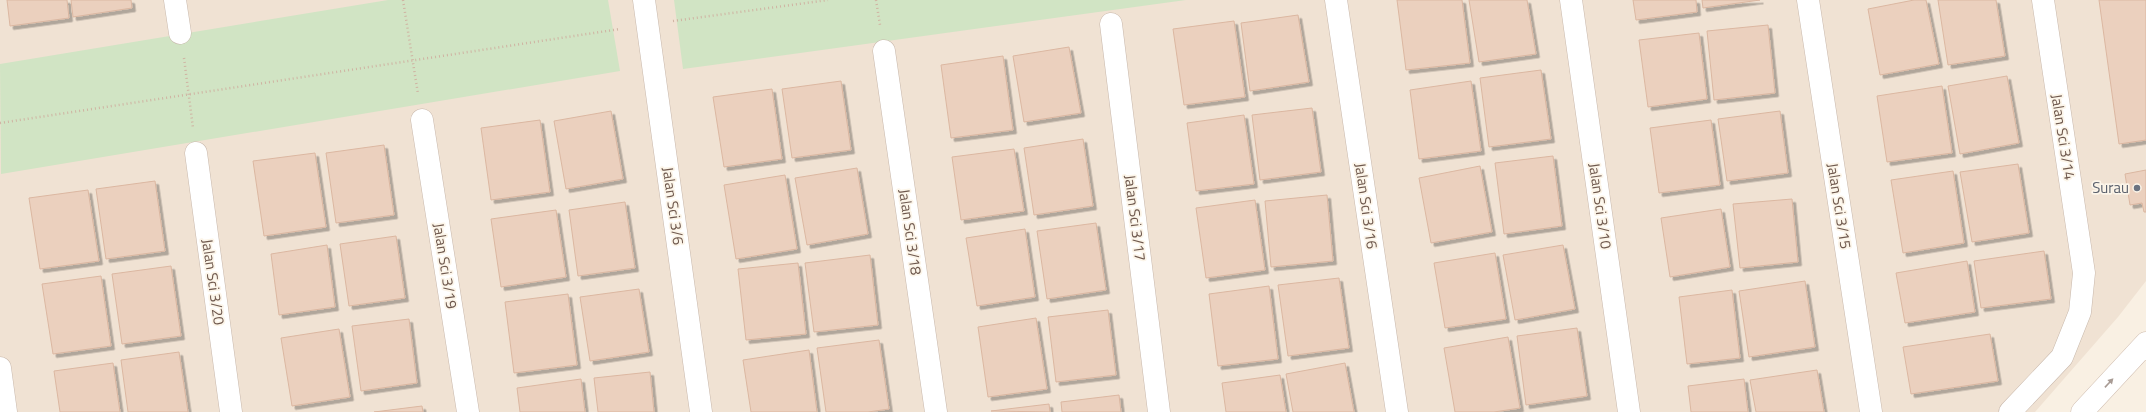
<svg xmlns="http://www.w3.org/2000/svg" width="2146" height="412" font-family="'Titillium Web',sans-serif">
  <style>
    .residential { fill: #f0e2d3 }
    .green { fill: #d1e4c4 }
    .building { fill: #ebd0be; stroke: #dbb7a1; filter: url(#shadow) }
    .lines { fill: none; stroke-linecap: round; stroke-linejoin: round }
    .minor-casing { stroke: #c8b8ac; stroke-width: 23 }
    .secondary-casing { stroke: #cdbaac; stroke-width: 23 }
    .path { stroke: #cfb3a2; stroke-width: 2.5; stroke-dasharray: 1 3; stroke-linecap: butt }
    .minor { stroke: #fff; stroke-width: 22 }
    .secondary { stroke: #fff; stroke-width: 22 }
    .oneway { fill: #a89b94 }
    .worship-dot { fill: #6b7280; stroke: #fcf5e9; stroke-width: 1.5 }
    .labels { text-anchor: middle; stroke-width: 3.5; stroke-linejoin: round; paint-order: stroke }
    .street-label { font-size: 15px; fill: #6e584d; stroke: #fcf5e9 }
    .worship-label { font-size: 15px; fill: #5b616d; stroke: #fcf5e9; text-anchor: end }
  </style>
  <defs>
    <filter id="shadow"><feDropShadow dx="3.5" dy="3.5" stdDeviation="0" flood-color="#0004"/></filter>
  </defs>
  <rect width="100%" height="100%" fill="#f9f0e3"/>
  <path class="residential" d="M0 0H2146V281L2118 317 2035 412H0Z"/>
  <path class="green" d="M388 0H608L620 71 1 174 0 64Z
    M674 0H1186L683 69Z"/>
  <path class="building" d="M7 0H67L69 18 10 26Z
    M71 0H131L132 8 73 17Z
    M1397 0H1462L1470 63 1406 70Z
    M1469 0H1527L1536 54 1479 62Z
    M1633 0H1696L1697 12 1636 20Z
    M1702 0H1760L1703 8Z
    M1914 0H1926L1939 64 1880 75 1868 9Z
    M1938 0H1996L2005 56 1948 65Z
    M2099 0H2146V140L2119 144Z
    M1298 15 1309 82 1250 91 1241 23Z
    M1234 21 1245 97 1184 105 1173 29Z
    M1768 25 1775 93 1714 100 1707 31Z
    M1699 33 1707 99 1648 107 1639 40Z
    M1069 47 1081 113 1024 122 1013 56Z
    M1003 56 1013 130 951 138 941 65Z
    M1541 70 1551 139 1489 147 1480 78Z
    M2007 76 2019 143 1960 154 1948 86Z
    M841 81 851 150 792 158 782 89Z
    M1471 81 1481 151 1419 159 1410 90Z
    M1942 86 1952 153 1887 162 1877 96Z
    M772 89 782 159 724 167 713 97Z
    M1312 108 1321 172 1260 180 1252 115Z
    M611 111 623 179 566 189 554 121Z
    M1780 111 1788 173 1727 181 1718 119Z
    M1244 115 1254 184 1196 191 1187 123Z
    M540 120 550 192 491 200 481 128Z
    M1711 120 1720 185 1659 193 1650 128Z
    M1083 139 1093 206 1034 215 1024 148Z
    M384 145 394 215 336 223 326 153Z
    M1014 149 1024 211 961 220 952 157Z
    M315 153 326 227 264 236 253 161Z
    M1553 156 1562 226 1504 234 1495 163Z
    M2018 164 2029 233 1972 242 1960 172Z
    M1480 166 1492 232 1431 243 1419 178Z
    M857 168 868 234 807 245 795 178Z
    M2146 170V212H2144L2142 203 2130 205 2125 174Z
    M1953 171 1964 243 1903 253 1891 180Z
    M785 175 797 249 736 259 724 185Z
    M155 181 165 251 106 259 96 189Z
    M88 190 99 261 40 269 29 198Z
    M1327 195 1333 261 1271 267 1265 201Z
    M1792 199 1798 262 1740 268 1733 204Z
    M1255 200 1265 270 1206 278 1196 208Z
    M625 202 635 268 578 276 569 210Z
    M1721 209 1730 267 1670 277 1661 218Z
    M556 210 566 277 501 287 491 219Z
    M1096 223 1106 290 1047 299 1037 231Z
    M1025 229 1035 297 977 306 966 238Z
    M396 236 405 298 349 306 340 244Z
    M327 245 335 307 279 315 271 254Z
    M1563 245 1575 309 1515 320 1503 255Z
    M2044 251 2051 299 1981 308 1974 261Z
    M1495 253 1506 319 1445 328 1434 263Z
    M870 255 878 325 814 332 805 263Z
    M1967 261 1975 312 1905 323 1896 273Z
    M798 263 806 334 746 340 738 269Z
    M171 266 181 336 122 344 112 274Z
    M101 276 111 346 53 354 42 284Z
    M1339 278 1349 348 1288 356 1278 285Z
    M1805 281 1815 347 1749 357 1739 291Z
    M1269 286 1278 359 1218 366 1209 294Z
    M639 289 649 352 590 361 580 297Z
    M1732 290 1740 358 1687 364 1679 297Z
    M568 294 577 365 514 373 505 302Z
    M1108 310 1116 375 1056 382 1048 317Z
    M1036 318 1047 389 988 397 978 327Z
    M409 319 417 383 361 391 352 326Z
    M1577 328 1587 396 1526 405 1517 336Z
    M339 329 350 397 292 406 281 338Z
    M1990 334 1998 381 1911 394 1903 347Z
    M1508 337 1520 408 1494 412H1455L1444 348Z
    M879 340 889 409 868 412H826L817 348Z
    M809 350 817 412H751L743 360Z
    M179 352 188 412H128L121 360Z
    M113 363 120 412H60L54 371Z
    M1345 363 1354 412H1293L1286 374Z
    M1817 370 1824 412H1756L1750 380Z
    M650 372 654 412H598L594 378Z
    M1280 375 1286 412H1226L1222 383Z
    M581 379 585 412H520L517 388Z
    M1744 379 1748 412H1691L1688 386Z
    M1119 395 1121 412H1062L1061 402Z
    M1049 404 1050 412 991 411Z
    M422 406 423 412H374Z"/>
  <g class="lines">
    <g class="minor-casing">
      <path id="minor" d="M175 0 180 33
        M644 0 701 412
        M1336 0 1397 412
        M1571 0 1629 412
        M1808 0 1871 412
        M1111 24 1159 412
        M884 51 936 412
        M422 120 468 412
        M196 153 231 412
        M0 368 6 412
        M2010 412 2062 357 2080 312 2084 273 2043 0"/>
    </g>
    <g class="secondary-casing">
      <path id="secondary" d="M2082 412 2146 343"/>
    </g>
    <path class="path" d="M403 0 418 94
      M876 0 880 25
      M673 21 828 0
      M184 58 193 128
      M0 123 620 29"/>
    <use href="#minor" class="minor"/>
    <use href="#secondary" class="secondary"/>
  </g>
  <defs><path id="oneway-solid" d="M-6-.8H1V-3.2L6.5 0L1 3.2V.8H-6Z"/></defs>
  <use class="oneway" href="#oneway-solid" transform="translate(2109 383) rotate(-47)"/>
  <circle class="worship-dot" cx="2137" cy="188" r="4"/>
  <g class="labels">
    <g class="street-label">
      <text transform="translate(2063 137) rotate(81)" y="5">Jalan Sci 3/14</text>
      <text transform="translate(673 206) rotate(82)" y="5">Jalan Sci 3/6</text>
      <text transform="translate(1366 206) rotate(82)" y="5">Jalan Sci 3/16</text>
      <text transform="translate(1600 206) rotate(82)" y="5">Jalan Sci 3/10</text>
      <text transform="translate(1839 206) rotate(81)" y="5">Jalan Sci 3/15</text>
      <text transform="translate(1135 218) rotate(83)" y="5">Jalan Sci 3/17</text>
      <text transform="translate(910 232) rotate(82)" y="5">Jalan Sci 3/18</text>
      <text transform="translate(445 266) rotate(81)" y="5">Jalan Sci 3/19</text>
      <text transform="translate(213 282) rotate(82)" y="5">Jalan Sci 3/20</text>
    </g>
    <g class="worship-label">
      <text x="2129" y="193">Surau</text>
    </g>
  </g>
</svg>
